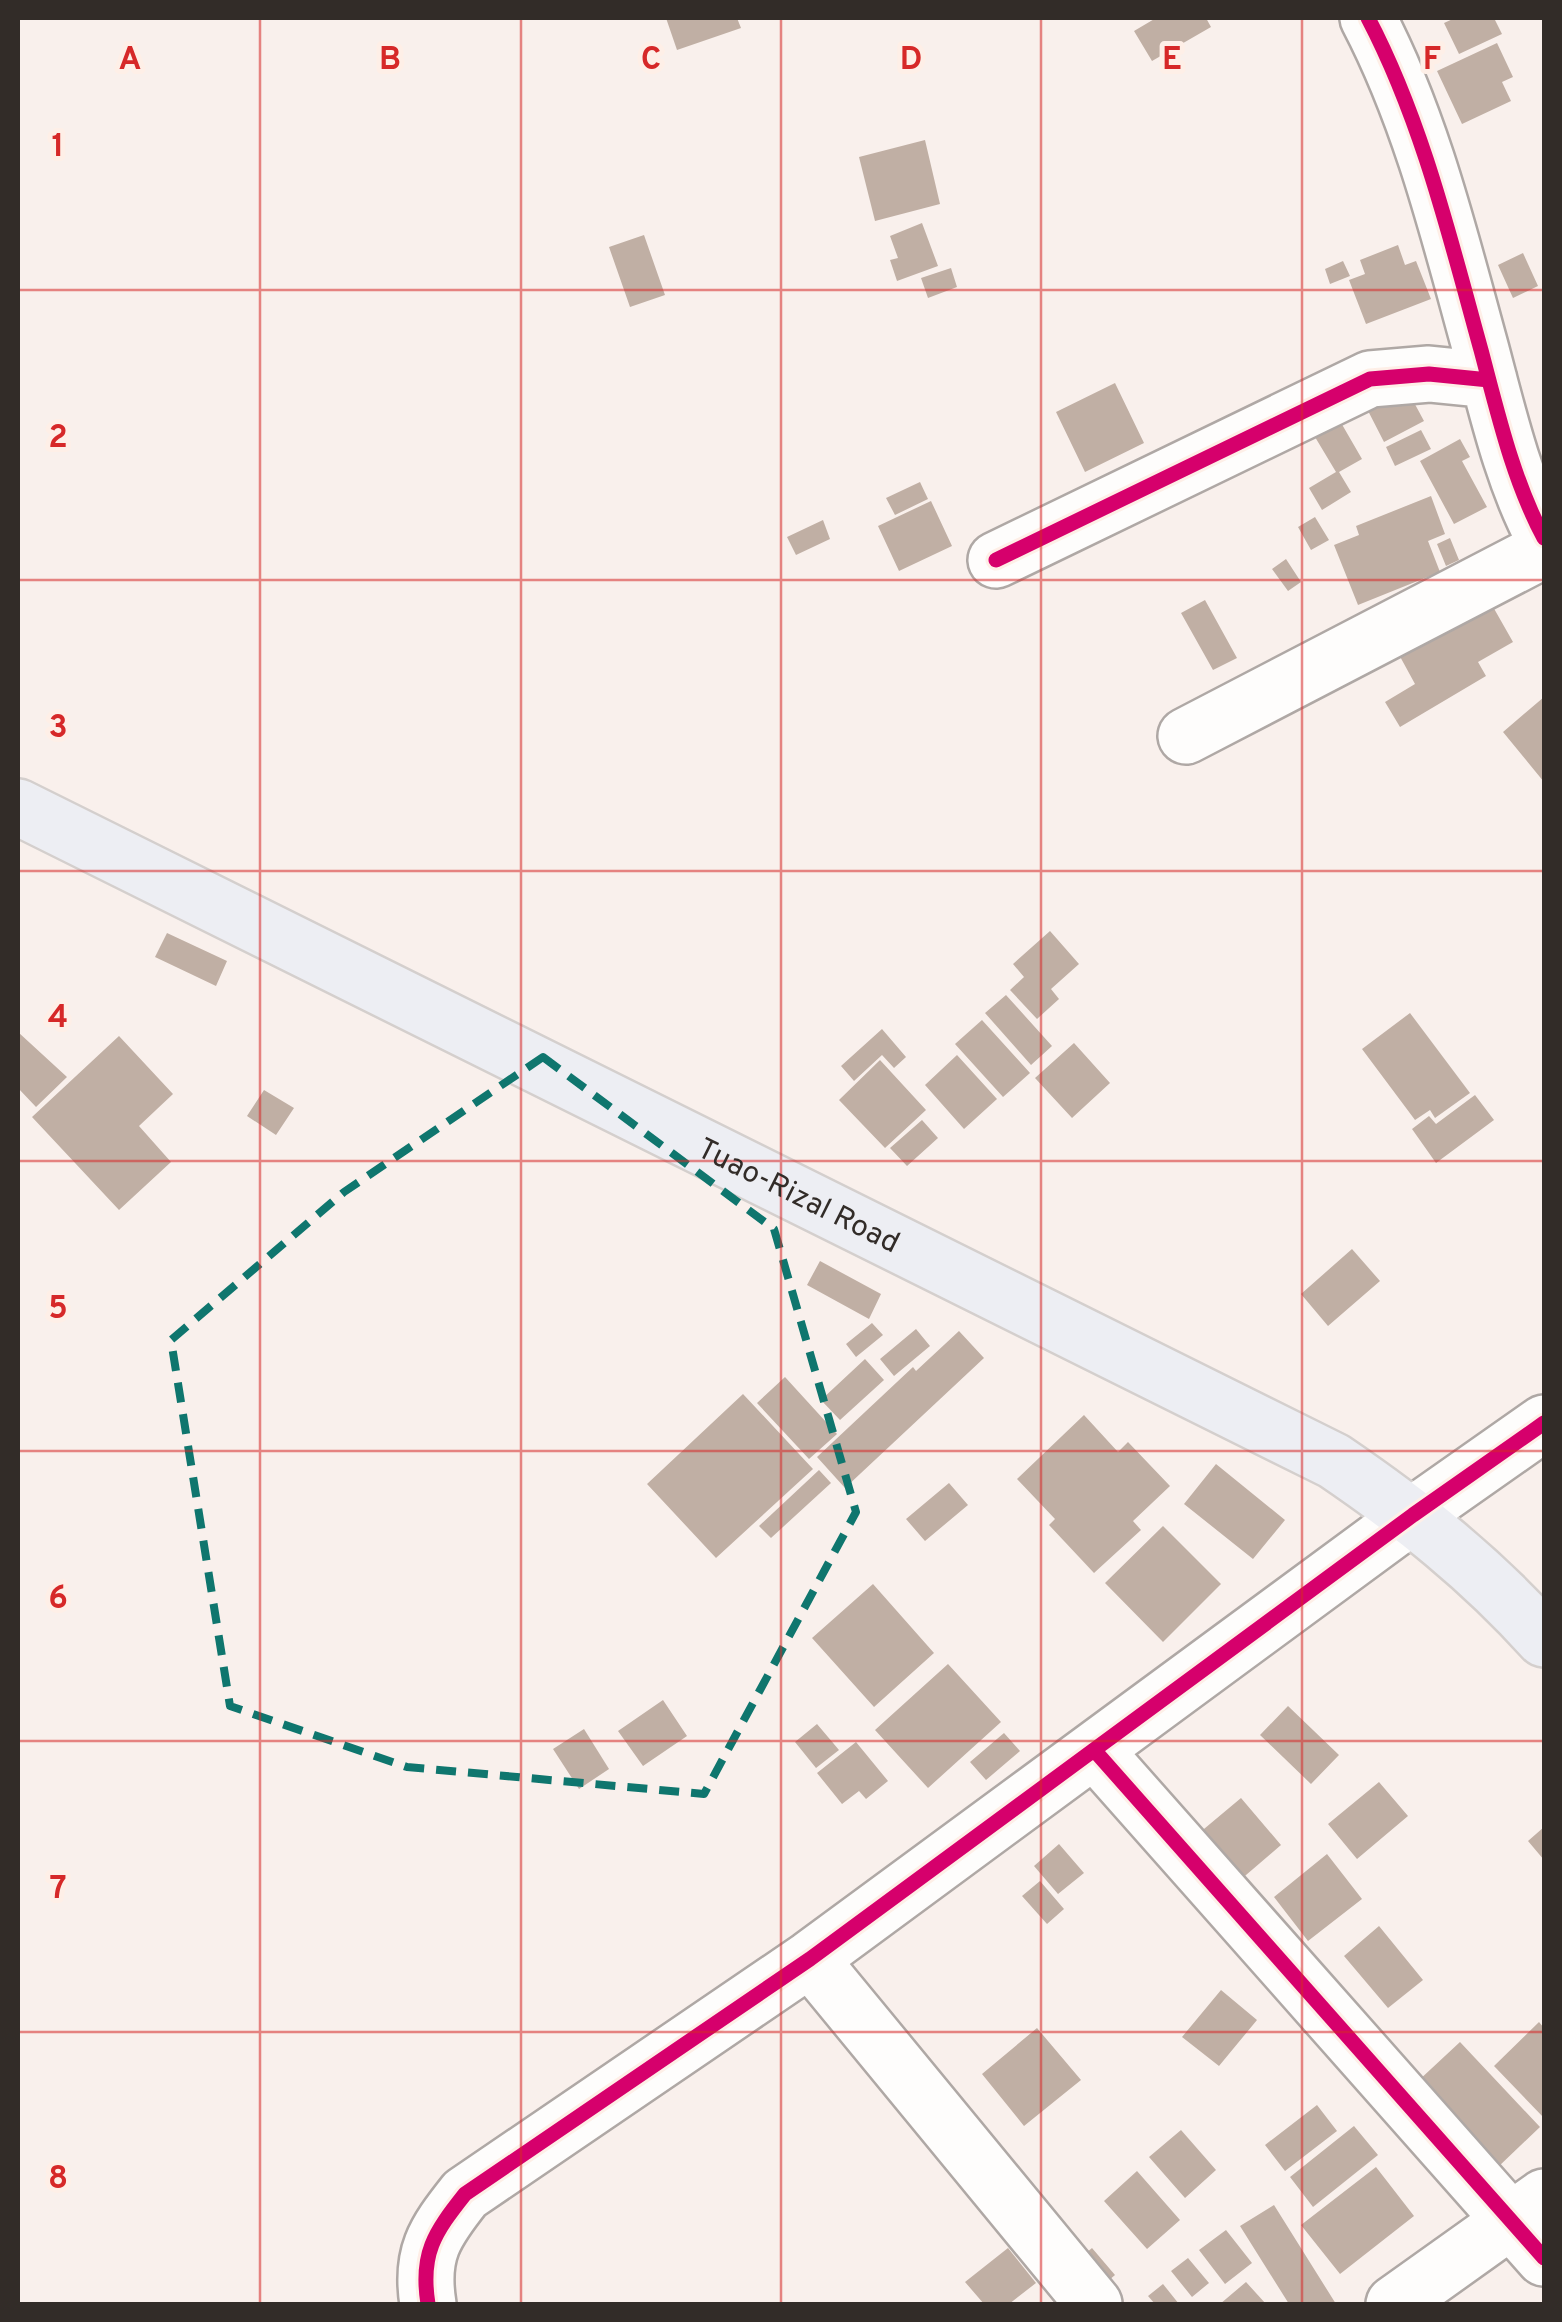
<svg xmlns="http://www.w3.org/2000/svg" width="1562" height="2322" font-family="Overpass,sans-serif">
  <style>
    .building { fill: #c0afa4 }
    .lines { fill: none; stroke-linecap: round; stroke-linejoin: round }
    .minor-casing { stroke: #afa8a5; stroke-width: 60 }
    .major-casing { stroke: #d4cfcd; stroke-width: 60 }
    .minor { stroke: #fefdfc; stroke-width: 55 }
    .major { stroke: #edeef3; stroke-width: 55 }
    .cycleway-casing { stroke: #feefe7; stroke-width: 21 }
    .cycleway { stroke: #d6006c; stroke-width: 15 }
    .marked { fill: none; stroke: #0f766e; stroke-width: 8; stroke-dasharray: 20 12; stroke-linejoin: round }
    .grid { fill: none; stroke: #d62828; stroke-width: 2.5; stroke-opacity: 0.55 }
    .labels { text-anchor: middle; stroke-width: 10; stroke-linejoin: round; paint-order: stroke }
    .street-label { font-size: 30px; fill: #322c28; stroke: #feefe7 }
    .grid-label { font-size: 32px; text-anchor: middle; font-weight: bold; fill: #d62828; stroke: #feefe7; stroke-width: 10; stroke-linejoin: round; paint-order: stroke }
  </style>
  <rect width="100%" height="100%" fill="#f9f0ec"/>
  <path class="building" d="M666 18H737L741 28 677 50Z
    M1156 18H1206L1211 27 1152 61 1134 31Z
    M1455 18H1494L1502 34 1459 54 1444 23Z
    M1497 43 1513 77 1502 82 1511 101 1462 124 1437 71Z
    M925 140 940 204 875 221 859 157Z
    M922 223 938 266 897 281 890 260 898 258 890 236Z
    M644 235 665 295 630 307 609 247Z
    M1398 245 1405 265 1416 261 1431 299 1366 324 1349 280 1365 274 1360 260Z
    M1523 253 1538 286 1513 298 1498 265Z
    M1343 261 1350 276 1330 284 1325 269Z
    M951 268 957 287 928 298 921 278Z
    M1403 382 1424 421 1384 442 1364 403Z
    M1115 383 1144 443 1085 472 1056 412Z
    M1340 421 1362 459 1339 472 1351 492 1322 510 1309 488 1336 472 1315 437Z
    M1421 430 1431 449 1395 466 1386 447Z
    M1460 439 1470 457 1462 461 1487 507 1454 524 1420 461Z
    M920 482 928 499 895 515 886 498Z
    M1431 496 1445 534 1428 541 1440 572 1358 605 1334 545 1359 535 1356 526Z
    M931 501 952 546 899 571 878 526Z
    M1315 517 1329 540 1311 550 1298 527Z
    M823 520 830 539 796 555 787 537Z
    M1450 538 1459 560 1446 566 1437 544Z
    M1286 559 1301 582 1288 591 1272 569Z
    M1488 598 1513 642 1478 662 1486 676 1400 727 1385 702 1415 684 1397 651Z
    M1205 600 1237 658 1213 670 1181 613Z
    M1544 697V782L1503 732Z
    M1050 931 1079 964 1051 989 1059 999 1037 1019 1010 990 1024 977 1013 964Z
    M167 933 227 961 216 986 155 957Z
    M1006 995 1052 1046 1031 1065 985 1013Z
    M1410 1013 1470 1093 1435 1118 1430 1110 1415 1120 1362 1049Z
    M982 1020 1030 1073 1003 1097 955 1044Z
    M882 1029 906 1057 894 1068 882 1055 854 1081 841 1066Z
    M18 1032 67 1077 36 1107 18 1088Z
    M119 1036 173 1094 139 1126 171 1162 119 1210 32 1117Z
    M1074 1043 1110 1083 1072 1118 1035 1078Z
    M957 1055 997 1099 964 1129 925 1085Z
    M880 1060 926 1110 885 1148 839 1100Z
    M264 1090 294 1108 276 1135 247 1116Z
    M1475 1095 1494 1120 1436 1163 1412 1129 1429 1116 1436 1124Z
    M922 1120 938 1138 907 1166 890 1148Z
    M1352 1249 1380 1281 1328 1326 1301 1294Z
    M820 1261 881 1294 869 1319 807 1285Z
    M872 1323 883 1335 856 1357 846 1344Z
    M916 1329 930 1346 894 1376 880 1359Z
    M959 1331 984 1358 845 1488 817 1457 913 1367 916 1371Z
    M865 1359 884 1380 840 1420 821 1400Z
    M785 1377 837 1434 809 1459 757 1403Z
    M743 1394 813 1469 716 1558 647 1484Z
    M1084 1415 1118 1452 1128 1442 1170 1486 1133 1521 1141 1530 1094 1573 1049 1525 1055 1519 1017 1479Z
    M1216 1464 1285 1520 1253 1559 1184 1504Z
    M819 1470 831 1483 771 1538 759 1526Z
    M949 1483 968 1505 925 1541 906 1519Z
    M1163 1526 1221 1584 1163 1642 1105 1583Z
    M873 1584 934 1653 874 1707 812 1638Z
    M948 1664 1001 1722 928 1788 875 1730Z
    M663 1700 687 1736 643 1766 618 1731Z
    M1288 1706 1339 1755 1311 1784 1260 1735Z
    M817 1724 839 1750 816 1768 795 1742Z
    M584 1729 609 1769 579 1789 553 1749Z
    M1004 1733 1020 1751 986 1780 970 1762Z
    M856 1742 888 1781 866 1799 859 1791 842 1804 817 1773Z
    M1379 1782 1408 1816 1357 1859 1328 1824Z
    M1241 1798 1281 1845 1232 1887 1192 1839Z
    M1544 1827V1860L1528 1841Z
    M1059 1844 1084 1873 1058 1894 1034 1866Z
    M1327 1854 1362 1899 1308 1941 1274 1897Z
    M1040 1881 1064 1909 1047 1924 1022 1896Z
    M1379 1926 1423 1980 1388 2008 1344 1956Z
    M1221 1990 1257 2020 1219 2066 1182 2037Z
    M1539 2022 1544 2028V2118L1494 2066Z
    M1037 2028 1081 2080 1024 2126 982 2074Z
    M1460 2042 1540 2127 1497 2168 1417 2082Z
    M1317 2105 1337 2131 1285 2171 1265 2145Z
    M1354 2126 1378 2155 1313 2207 1290 2177Z
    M1181 2130 1216 2170 1185 2198 1149 2157Z
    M1376 2167 1414 2216 1340 2274 1301 2225Z
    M1137 2171 1180 2220 1147 2249 1104 2201Z
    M1274 2205 1336 2304H1289L1240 2226Z
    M1226 2230 1252 2263 1225 2284 1199 2250Z
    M1008 2248 1036 2283 1009 2304H984L965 2282Z
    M1092 2248 1115 2275 1095 2292 1072 2265Z
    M1188 2258 1209 2283 1192 2297 1171 2271Z
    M1246 2282 1266 2304H1220Z
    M1163 2284 1179 2304H1155L1148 2296Z"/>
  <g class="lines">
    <g class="minor-casing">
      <path id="minor" d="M1368 18C1422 121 1450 238 1481 350 1498 414 1513 480 1544 538
        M996 560 1370 379 1429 374 1489 380
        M1186 736 1544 550
        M1095 1751 1544 2258
        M810 1959 1094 2304
        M428 2304C420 2254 434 2233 465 2194L810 1959 1413 1515 1544 1423
        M1394 2304 1544 2197"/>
    </g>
    <g class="major-casing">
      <g id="major">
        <path id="s1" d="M18 807 1334 1461C1412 1514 1481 1569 1544 1639"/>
      </g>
    </g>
    <use href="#minor" class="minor"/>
    <use href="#major" class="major"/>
    <g class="cycleway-casing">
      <path id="cycleway" d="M1368 18C1422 121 1450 238 1481 350 1498 414 1513 480 1544 538
        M996 560 1370 379 1429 374 1489 380
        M1095 1751 1544 2258
        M428 2304C420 2254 434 2233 465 2194L810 1959 1413 1515 1544 1423"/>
    </g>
    <use href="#cycleway" class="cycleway"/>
  </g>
  <path class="marked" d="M543 1057 774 1229 856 1512 704 1794 407 1767 230 1706 171 1340 344 1192Z"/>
  <path class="grid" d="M260 18V2304M521 18V2304M781 18V2304M1041 18V2304M1302 18V2304M18 290H1544M18 580H1544M18 871H1544M18 1161H1544M18 1451H1544M18 1741H1544M18 2032H1544"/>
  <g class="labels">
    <g class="street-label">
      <text dy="10" stroke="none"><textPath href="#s1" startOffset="872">Tuao-Rizal Road</textPath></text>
    </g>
  </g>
  <g class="grid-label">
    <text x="130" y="69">A</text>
    <text x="390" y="69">B</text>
    <text x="651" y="69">C</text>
    <text x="911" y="69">D</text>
    <text x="1172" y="69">E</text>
    <text x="1432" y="69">F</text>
    <text x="58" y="156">1</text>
    <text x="58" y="447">2</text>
    <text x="58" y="737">3</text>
    <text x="58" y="1027">4</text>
    <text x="58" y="1318">5</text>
    <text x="58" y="1608">6</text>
    <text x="58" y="1898">7</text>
    <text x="58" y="2188">8</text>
  </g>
  <rect width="1562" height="2322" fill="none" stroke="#322c28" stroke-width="40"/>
</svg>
